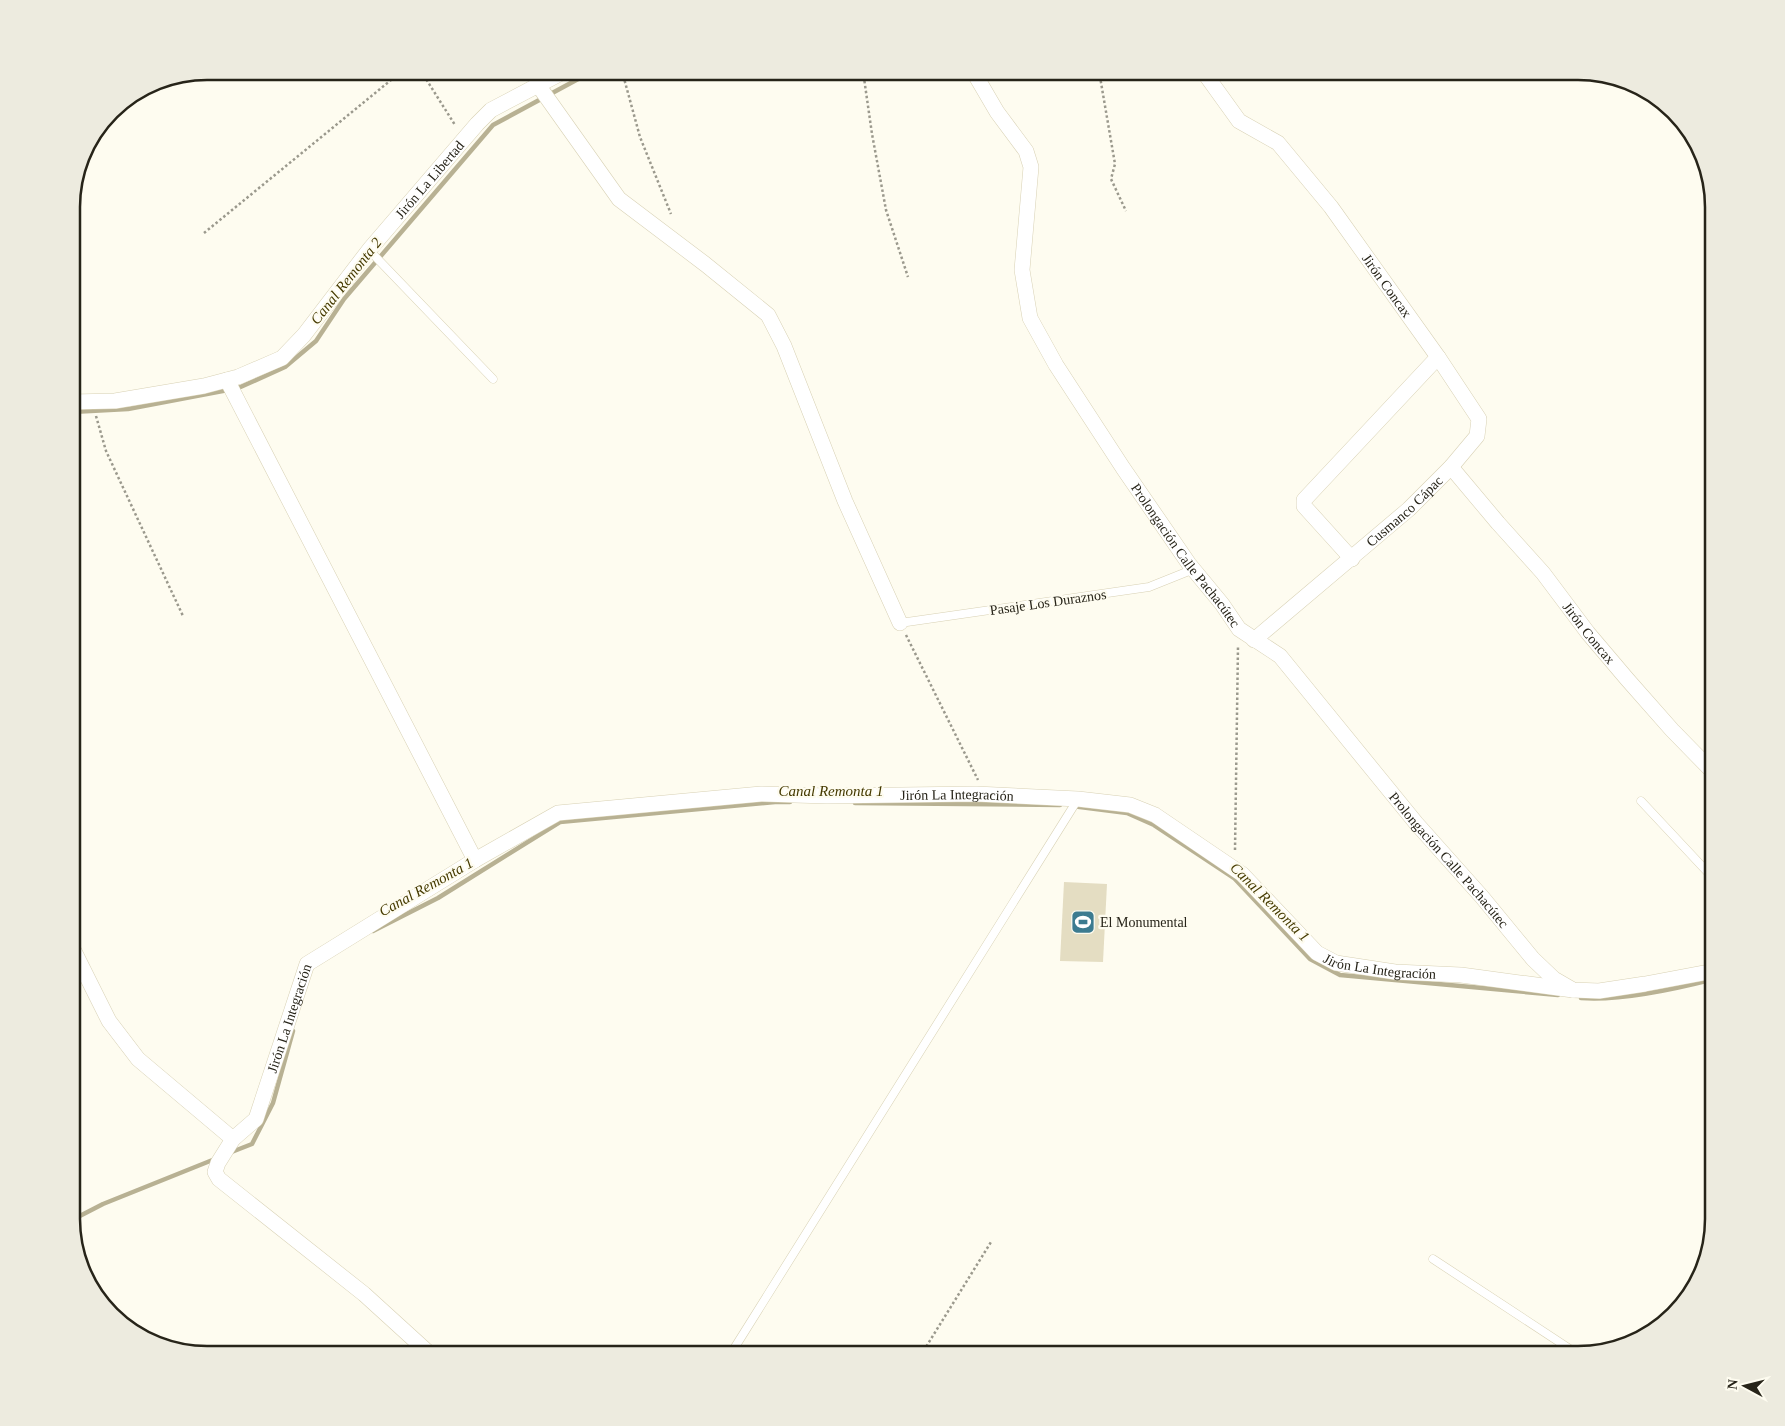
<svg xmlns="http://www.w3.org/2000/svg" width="1785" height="1426" font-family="Georgia,serif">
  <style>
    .pitch { fill: #e4ddc2 }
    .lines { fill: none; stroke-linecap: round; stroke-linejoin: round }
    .stream { stroke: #b8b193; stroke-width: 4.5 }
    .lane-casing { stroke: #d8d1b4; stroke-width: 9 }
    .street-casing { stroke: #d8d1b4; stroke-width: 16 }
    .path { stroke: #9b998d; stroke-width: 2.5; stroke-dasharray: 2.5 2.5; stroke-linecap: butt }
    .lane { stroke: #fff; stroke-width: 8 }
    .street { stroke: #fff; stroke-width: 15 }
    .labels { text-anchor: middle; stroke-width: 4.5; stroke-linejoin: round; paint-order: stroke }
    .street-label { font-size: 14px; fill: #272419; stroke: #fefcf0 }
    .poi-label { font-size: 14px; fill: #272419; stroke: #fefcf0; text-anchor: start }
    .water-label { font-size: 15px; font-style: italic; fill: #453a01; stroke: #fefcf0 }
    .rim { fill: none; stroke: #272419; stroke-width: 2.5 }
  </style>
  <rect width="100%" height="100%" fill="#fefcf0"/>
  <path class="pitch" d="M1064 882 1107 884 1103 962 1060 961Z"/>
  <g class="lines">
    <path class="stream" d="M236 389 285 367 316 341 344 299 493 125 593 71
      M72 412 128 409 228 390
      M855 803 1060 805
      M1072 806 1127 813 1154 825 1234 878 1310 959 1340 975 1558 995
      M373 931 438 898 560 822 775 802H790
      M1581 998C1620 1001 1675 989 1714 979
      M229 1153 252 1144 273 1103 293 1031
      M72 1220 103 1204 215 1159"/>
    <g class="lane-casing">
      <path id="lane" d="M369 250 493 379
        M900 623 1149 587 1194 569
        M1641 801 1714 879
        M1433 1259 1579 1355
        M730 1355 1078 799"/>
    </g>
    <g class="street-casing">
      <g id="street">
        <path id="s1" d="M973 71 997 112 1026 151 1031 167 1022 270 1030 318 1056 365 1123 468 1189 564 1222 604 1239 629 1280 656 1416 823 1482 897 1533 959 1554 979 1573 990 1599 991 1645 984 1714 971"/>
        <path id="s2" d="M1203 71 1239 121 1278 143 1331 207 1438 357 1304 500V506L1352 559"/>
        <path d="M538 85 619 199 705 264 768 315 784 346 845 501 900 623"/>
        <path d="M227 380 475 860"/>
        <path id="s3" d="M72 402 115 401 204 386 238 377 282 358 304 335 369 250 477 124 491 110 565 71"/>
        <path id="s4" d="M1451 467 1498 523 1543 573 1588 633 1627 679 1672 730 1714 773"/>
        <path id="s5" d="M1254 640 1409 509 1451 467 1477 436 1479 419 1438 357"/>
        <path d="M72 947 109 1021 138 1059 233 1139"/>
        <path id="s6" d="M431 1355 364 1294 219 1179 215 1172 218 1163 233 1139 256 1119 307 964 475 860 558 813 761 794 827 796 976 794 1078 799 1130 805 1155 815 1242 874 1317 953 1336 963 1395 972 1461 975 1573 990"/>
      </g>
    </g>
    <path class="path" d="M421 71 455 125
      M622 71 640 137 671 214
      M863 71 872 134 886 210 908 277
      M1099 71 1115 164 1111 179 1126 211
      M204 233 402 71
      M96 416 106 451 183 616
      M906 635 978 780
      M1235 850 1238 646
      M921 1355 991 1242"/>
    <use href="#lane" class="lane"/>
    <use href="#street" class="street"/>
  </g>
  <defs>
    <g id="stadium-square" transform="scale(1.25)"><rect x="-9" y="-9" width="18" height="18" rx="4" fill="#3c7b90" stroke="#fefcf0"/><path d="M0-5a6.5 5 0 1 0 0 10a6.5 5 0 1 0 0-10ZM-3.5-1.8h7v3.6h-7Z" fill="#fff"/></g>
  </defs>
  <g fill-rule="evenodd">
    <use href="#stadium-square" x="1083" y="922"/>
  </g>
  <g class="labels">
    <g class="street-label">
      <text dy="5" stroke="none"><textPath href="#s3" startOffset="448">Jirón La Libertad</textPath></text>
      <text dy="5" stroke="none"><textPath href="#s2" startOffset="286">Jirón Concax</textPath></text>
      <text dy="5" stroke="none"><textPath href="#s5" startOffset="198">Cusmanco Cápac</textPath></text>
      <text dy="5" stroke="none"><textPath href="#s1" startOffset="549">Prolongación Calle Pachacútec</textPath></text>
      <text transform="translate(1048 602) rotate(-8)" y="5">Pasaje Los Duraznos</text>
      <text dy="5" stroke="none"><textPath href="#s4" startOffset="216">Jirón Concax</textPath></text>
      <text dy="5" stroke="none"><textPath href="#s6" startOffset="1208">Jirón La Integración</textPath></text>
      <text dy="5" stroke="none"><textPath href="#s1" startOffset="954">Prolongación Calle Pachacútec</textPath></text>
      <text dy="5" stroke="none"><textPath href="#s6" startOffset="1688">Jirón La Integración</textPath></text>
      <text dy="5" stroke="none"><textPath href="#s6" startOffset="458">Jirón La Integración</textPath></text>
    </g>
    <g class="poi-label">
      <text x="1100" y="927">El Monumental</text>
    </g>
    <g class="water-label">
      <text transform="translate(346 281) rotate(-52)" y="5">Canal Remonta 2</text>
      <text x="831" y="796">Canal Remonta 1</text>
      <text transform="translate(426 887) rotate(-29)" y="5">Canal Remonta 1</text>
      <text transform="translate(1270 902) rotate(45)" y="5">Canal Remonta 1</text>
    </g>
  </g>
  <path d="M0 0H1785V1426H0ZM207 80H1578A127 127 0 0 1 1705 207V1219A127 127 0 0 1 1578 1346H207A127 127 0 0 1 80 1219V207A127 127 0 0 1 207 80Z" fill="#edebdf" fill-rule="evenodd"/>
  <path class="rim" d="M207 80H1578A127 127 0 0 1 1705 207V1219A127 127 0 0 1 1578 1346H207A127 127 0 0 1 80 1219V207A127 127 0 0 1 207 80Z"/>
  <g transform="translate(1745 1386) rotate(277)" stroke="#fefcf0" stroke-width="4" paint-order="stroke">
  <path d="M0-4L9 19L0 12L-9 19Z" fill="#272419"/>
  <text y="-8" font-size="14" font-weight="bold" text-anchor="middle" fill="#272419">N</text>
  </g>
</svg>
